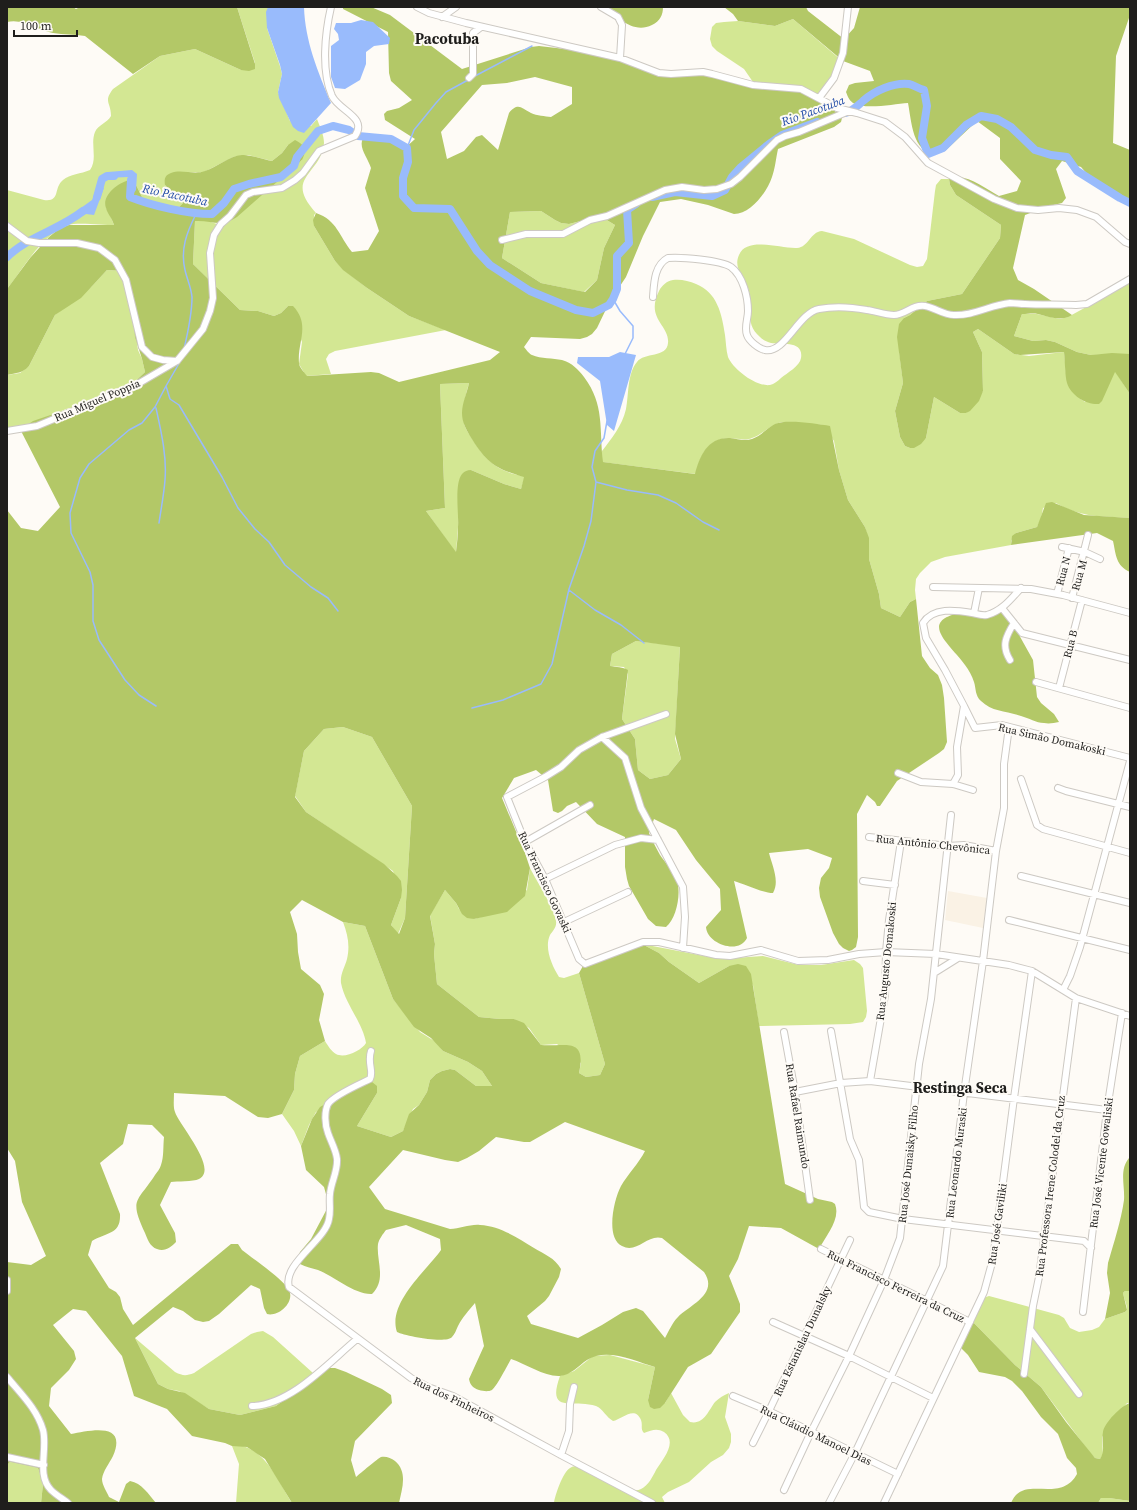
<svg xmlns="http://www.w3.org/2000/svg" width="1137" height="1510" font-family="'Source Serif 4',serif">
  <style>
    .built { fill: #faf2e5 }
    .green { fill: #d3e793 }
    .forest { fill: #b3c867; fill-rule: evenodd }
    .water { fill: #99bbfc }
    .lines { fill: none; stroke-linecap: round; stroke-linejoin: round }
    .stream { stroke: #99bbfc; stroke-width: 1.5 }
    .river { stroke: #99bbfc; stroke-width: 8 }
    .minor-casing { stroke: #cdc9c3; stroke-width: 8 }
    .minor { stroke: #fff; stroke-width: 6 }
    .labels { text-anchor: middle; stroke-width: 4; stroke-linejoin: round; paint-order: stroke }
    .street-label { font-size: 11px; fill: #1f1e1c; stroke: #fefbf6 }
    .water-label { font-size: 12px; font-style: italic; fill: #214ba7; stroke: #fefbf6 }
    .district-label { font-size: 15px; font-weight: bold; fill: #1f1e1c; stroke: #fefbf6 }
  </style>
  <rect width="100%" height="100%" fill="#fefbf6"/>
  <path class="built" d="M948 891 987 898 983 928 945 920Z"/>
  <path class="green" d="M237 7H268L267 28 280 66 282 74 278 92 290 121 311 126 317 119C320 127 324 135 324 143 321 175 283 177 316 213L314 215V226L335 261 344 270 367 288 409 316 446 330 335 351 329 354 326 359 331 374 306 376 299 364 302 342 288 306 281 313 274 316 258 311 240 310 193 264 195 221 205 220 217 224 302 160 288 145 282 153 272 161 248 155 233 157 204 172H190L165 185 183 203 173 213 146 205 135 183 106 208 110 215 114 225C104 225 76 222 68 225 43 233 23 269 7 289V190L44 200C61 202 53 188 63 180 70 174 81 174 90 170 98 159 90 144 95 132 98 125 107 123 111 116 111 102 103 102 113 89L160 56 195 49 241 70 255 63Z
    M793 19 841 60 832 83 821 102 800 92 753 82 744 69 717 51 712 46 710 39 712 27 716 23 724 22 738 21 775 26Z
    M941 179H949L950 185 956 195 1001 225 1000 238 962 294 927 301 910 315 904 318 899 350 903 383 895 411 900 437 905 446 910 448 926 438 934 397 960 413H966L983 391 982 352 973 332 978 329 1014 354 1029 356 1064 352C1067 376 1063 387 1085 402L1115 371 1130 394V518C1102 516 1081 518 1056 503L1043 508 1041 519 1037 527 1016 533 1011 541V545L945 557 931 562 920 573 916 579 915 590 916 599 910 602 900 617 881 608 879 594 869 559 868 538 865 527 848 500 839 470 834 441 823 425 782 422C770 425 763 434 752 438 745 441 736 438 728 438 708 439 699 457 696 474L602 462V451C612 438 622 426 626 409 629 394 627 374 637 362 644 352 667 358 668 343 670 325 645 319 659 291 662 285 667 281 673 280 681 279 689 281 696 284 717 292 722 314 725 335 726 342 726 350 728 357 733 369 756 387 770 385 774 384 778 381 781 378 787 373 800 366 801 358 804 340 781 345 771 343 767 342 763 340 760 337 743 323 754 305 748 288 744 277 733 268 739 255 747 236 781 249 797 248 809 247 810 232 822 231L854 239 910 265 917 267 923 266 927 259 935 191 936 185Z
    M541 211 555 220 561 223 569 224 600 216 615 225 604 248 597 280 584 292 541 283 502 258 510 212Z
    M107 270 123 271 134 322 138 350 142 359 145 372 122 394 101 401 66 409 23 428 7 430V375L20 373 29 366 55 315 91 287Z
    M1130 283V354L1091 355 1077 352 1055 342 1046 340 1033 341 1014 336 1022 314H1037L1060 319 1068 317Z
    M469 383C465 397 462 409 464 423 465 429 470 435 473 440 486 461 499 473 525 476L521 489 504 484 471 470 458 489V527L456 553 426 511 445 508 440 384Z
    M636 641 680 646 675 739 681 759 668 775 650 779 638 770 635 739 622 719 628 674 624 667 610 666 612 654Z
    M343 727 372 737 412 806 405 918 398 934 391 925 401 898 393 871 306 812 295 796 304 751 324 729Z
    M530 868C537 882 554 907 556 921 557 927 553 931 550 935 544 948 552 966 559 977L564 978 579 973 605 1064 600 1075 586 1077 579 1073 581 1063 557 1044 541 1045 529 1028 514 1019H500L479 1017 437 984 434 954 435 944 430 915 445 890 456 903 459 909 474 919 481 917 527 890Z
    M343 922 365 926 393 999 420 1032 436 1042 443 1051 468 1062 482 1071 492 1086H476L455 1070 450 1069 442 1071 436 1074 430 1080 427 1092 419 1105 413 1109 403 1131 391 1137 357 1126 377 1093 316 1112 309 1125 301 1146 294 1131 282 1114 294 1090 295 1074 300 1056 325 1041C328 1046 332 1052 336 1054 345 1059 362 1050 366 1043 363 1023 345 1004 341 983 340 974 345 967 347 959 350 946 348 935 343 922Z
    M642 944 720 959 763 956 799 965H821L854 960 860 964 863 968 867 1011 866 1017 863 1022 850 1024 759 1026 753 985 729 966 699 983 669 962 659 953Z
    M1125 1291H1130V1403H1127L1102 1437 1103 1455 1100 1459 1095 1458 1090 1453 1041 1387 1015 1365 971 1320 983 1298 989 1296 1059 1315 1064 1318 1070 1328 1079 1332 1092 1330 1099 1327 1105 1319 1125 1312 1127 1310C1127 1304 1124 1299 1123 1293Z
    M263 1331 273 1337 313 1373 302 1387 276 1406 240 1415 209 1409 179 1391 168 1389 158 1384 135 1338 175 1372C183 1376 186 1376 194 1373L251 1334 257 1332Z
    M610 1355 655 1367 648 1400 665 1403 671 1393 683 1415 690 1422C704 1425 708 1411 715 1402 719 1398 724 1395 729 1393L725 1417 731 1434V1442L729 1448 723 1455 711 1462 689 1482 668 1492 662 1497 665 1503H554C555 1495 563 1472 570 1468 573 1466 576 1466 579 1466L629 1489C633 1490 637 1491 641 1489 648 1486 653 1476 656 1470 663 1459 678 1442 664 1432 657 1428 652 1430 644 1433 640 1429 643 1425 641 1420 635 1405 622 1419 613 1421 606 1417 603 1409 596 1406 573 1399 546 1415 560 1376L574 1371 593 1356Z
    M239 1445C267 1451 278 1481 292 1503H236L239 1464 232 1446Z
    M10 1462 38 1468 43 1484 41 1503H7V1465Z
    M1101 1498H1109L1130 1501V1503H1098Z"/>
  <path class="forest" d="M7 7H73L76 9 80 7H237L255 64V69L249 71 241 70 195 49 160 56 133 74 85 36C74 34 64 35 53 33 37 30 23 18 7 22Z
    M343 7H371L390 15 462 69 531 47 539 46 582 51 631 63 664 77 710 75 795 90 821 102 839 114 842 118 841 122 834 127 778 149C776 158 775 169 772 177 767 192 751 214 734 214L708 205 681 199 660 202 643 236 626 277 610 301 597 328 592 334 587 337 580 339 531 337 524 347C526 349 529 354 532 355 541 359 553 358 562 360 572 363 578 369 584 377 605 405 599 429 603 462L695 474C700 455 708 437 730 438 737 439 745 441 752 439 761 436 767 428 775 424 787 419 817 424 830 426L839 470 848 500 865 527 869 538V559L879 594 881 608 900 617 910 602 916 599 922 656 930 668 938 675 942 685 944 698 947 742 944 749 939 753 897 781 880 806H877L875 802 867 795 857 814 858 937 856 947 852 950 849 951 843 948 839 944 833 933 820 897 819 888 821 878 829 868 832 858 808 849 769 853C772 865 780 881 773 893 763 893 744 884 734 881L747 938C739 955 707 944 706 927L721 910 720 889 696 860 676 830 654 819 649 833C652 840 656 848 660 855 665 862 672 870 676 878 682 891 677 918 666 927L656 926 648 919 629 886 627 879 625 867V837L597 824 576 802 567 806 562 811 558 813 553 811 548 780 536 770 514 778 502 798 525 853 530 868 525 896 507 912 474 919 467 918 462 914 456 903 445 890 430 916 435 944 434 954 437 984 479 1017 500 1019H514L524 1023 541 1045C565 1047 587 1036 579 1073L586 1077 600 1075 605 1064 579 973 583 966 642 944 659 953 669 962 699 983 729 966 738 964 746 966 751 974 785 1184 818 1199 832 1202 835 1204C841 1219 826 1236 819 1249L781 1228 749 1226 738 1259 729 1276 740 1304V1312L711 1354 688 1367 665 1403 660 1408 654 1409 650 1407 648 1400 655 1367C635 1361 606 1347 587 1360 578 1366 571 1375 560 1376 545 1377 526 1364 511 1359 507 1366 497 1386 492 1390 488 1392 483 1391 479 1390 473 1388 470 1385 469 1379L484 1346 475 1303C469 1310 462 1318 458 1326 456 1330 455 1334 452 1337 446 1344 405 1336 397 1332 387 1303 427 1270 441 1250L440 1239 406 1225 386 1230C383 1234 379 1239 378 1244 376 1260 387 1280 372 1294 355 1295 334 1276 318 1270 312 1268 306 1267 300 1264L298 1258 300 1252 311 1239 329 1205 324 1187 306 1170 301 1146 312 1119 320 1107 366 1081 372 1082 377 1086V1093L357 1126 391 1137 403 1131 409 1114 419 1105 427 1092 430 1080 436 1074 442 1071 450 1069 455 1070 476 1086H492L482 1071 468 1062 443 1051 431 1038 414 1027 393 999 365 926 343 922 302 900 290 912 297 934 298 952 301 969 320 985 324 994 319 1020 325 1041 300 1056 295 1074 294 1090 282 1114 268 1118 258 1117 225 1096 174 1093C174 1099 173 1107 175 1112 179 1125 219 1169 199 1179 193 1182 177 1181 171 1182L160 1205 175 1233 176 1242C171 1247 165 1252 157 1249 150 1247 147 1238 145 1233 129 1198 137 1203 155 1175 157 1172 160 1169 161 1165 164 1157 163 1146 164 1137L152 1125 128 1124 123 1144 100 1163 120 1214C121 1235 106 1232 92 1241L88 1255 109 1288 116 1292 120 1297 123 1309 133 1325 231 1244H238L242 1250C252 1258 284 1280 289 1290 295 1302 279 1317 267 1314L264 1308 260 1289 251 1285 219 1314 209 1321 203 1322 195 1320 183 1311 173 1307 135 1338 158 1384 168 1389 185 1393 209 1409 240 1415 276 1406 302 1387 313 1373 326 1368H335L346 1372 382 1389 391 1395 392 1403 355 1441 351 1460 356 1477C361 1473 377 1459 381 1457 386 1456 391 1458 395 1461 408 1472 402 1489 399 1503H292L265 1459 247 1447 232 1446 225 1443 192 1436 167 1409 134 1396 122 1356 86 1311 73 1309 53 1325 74 1351 76 1359 69 1370 51 1388 49 1406 71 1434C89 1431 128 1421 113 1456 109 1464 103 1471 102 1479 102 1485 107 1492 109 1497L119 1502 126 1484 130 1481C142 1483 148 1494 156 1503H41L43 1484 38 1468 10 1462 7 1465V1262L31 1265 46 1256 22 1202 15 1161 7 1148V510L21 528 38 531 60 507 21 431 23 428 33 421 74 407 101 401 122 394 145 372 142 359 135 337 134 322 123 271 107 270 81 298 55 315 29 366C23 373 16 373 7 375V289L30 258 49 237 60 228 69 225H114C112 218 107 213 106 208 101 195 120 181 131 180L135 183 146 205 173 213 183 203 165 185C164 179 165 175 171 173 181 169 194 175 205 171 217 167 229 156 242 155 249 154 264 160 272 161L282 153 288 145 295 140C305 145 307 150 302 160L237 217C221 228 212 220 195 221L193 264 240 310 258 311 274 316 281 313 288 306H293C311 325 297 342 299 363 299 367 304 372 307 376L371 372 379 373 399 382 490 360 500 352 409 316 367 288 343 270 335 261 314 226 313 220 316 213C337 220 339 236 352 252L368 250 379 231 365 188 371 168C368 158 358 148 363 138 379 132 390 142 404 149L415 139 385 120 384 114 387 111 399 108 412 100 391 81 389 73 388 32 343 9ZM535 77 572 87V104L551 117C545 116 537 116 531 113 521 108 518 102 509 113L498 150 482 135 476 137 464 151 447 159 441 132 482 85 507 83ZM541 211 555 220 561 223 569 224 600 216 615 225 604 248 597 280 585 292 541 283 502 258 510 212ZM469 383C467 393 462 403 462 413 462 422 466 429 470 436 486 462 495 469 524 477L521 489 504 484 471 470C467 470 465 471 462 474 454 484 459 514 458 527 458 535 457 544 456 552L426 511 445 508 440 384ZM636 641 680 647 675 734 681 759 668 775 650 779 638 770 635 739 622 719 628 670C623 667 616 667 610 666L612 654ZM343 727 372 737 412 806 405 918 399 934 391 925 401 898 402 890 401 881 397 876 384 864 306 812 295 797 304 751 324 729ZM565 1122 645 1151C639 1163 628 1174 621 1186 614 1199 605 1238 622 1246 637 1254 647 1234 662 1238L704 1272C719 1294 690 1305 678 1317 672 1323 669 1331 665 1338L643 1311 636 1308 623 1312 602 1325 578 1338 531 1324 527 1316 545 1301 549 1296 559 1277 561 1269C555 1258 544 1254 534 1248 518 1238 500 1226 480 1225 470 1224 460 1229 450 1229L385 1209 369 1187 403 1150 445 1160 458 1162 467 1158 479 1151 496 1137 524 1142H530Z
    M601 7H663C663 15 660 21 652 25 632 35 618 15 601 7Z
    M724 7H806L808 11 844 39 854 28 860 7H1130V15L1116 56 1113 143 1130 150V201L1106 191 1096 184 1081 167 1062 161 1056 169 1066 198 1062 203 1049 206 1025 215 1013 268 1018 280 1034 289 1072 315C1061 322 1050 317 1038 314 1033 313 1028 314 1022 314L1014 336 1033 341 1046 340 1055 342 1077 352 1091 355 1112 353 1130 354V394L1115 372 1102 401 1099 404C1087 405 1071 396 1067 383 1065 376 1065 361 1064 352L1020 355 1014 354 978 329 973 332 982 352 983 391 979 401 970 411 966 413H960L934 397 926 438 921 444 914 448H910L905 446 900 437 895 411 903 383 897 337 899 324 904 318 910 315 927 301 962 294 1000 238 1001 225 956 195 950 185 949 179C966 172 984 188 999 196L1017 191 1021 181 1000 159V138L977 121 945 151C913 162 912 124 908 103 894 104 865 110 853 103 849 100 848 97 846 92L849 85 855 83 874 81 870 71 843 61 793 19 775 26 738 21 733 14Z
    M1052 502 1084 515 1130 518V572C1116 566 1116 555 1113 541L1097 533 1011 545 1012 536 1016 533 1037 527 1046 503Z
    M965 612 986 614 1001 612 1006 614 1013 624 1033 660 1037 697 1041 703 1054 714 1059 722C1054 723 1049 724 1044 723 1036 723 1029 718 1021 716 1007 711 992 712 981 701 975 696 976 688 974 682 972 676 969 670 965 665 950 644 915 620 965 612Z
    M1129 1158 1130 1159V1291H1125L1123 1293 1127 1310 1125 1312 1105 1319 1110 1293 1107 1273 1108 1263C1114 1242 1121 1221 1124 1200 1125 1186 1119 1170 1129 1158Z
    M971 1320 1015 1365 1041 1387 1066 1422 1095 1458 1100 1459C1106 1450 1101 1441 1103 1432 1104 1423 1122 1405 1130 1403V1501L1109 1498H1101L1098 1503 1073 1502 1066 1503H1011C1023 1473 1060 1505 1077 1474L1076 1468 1067 1458 1058 1434 1041 1417 1022 1391 1012 1381 1005 1377 979 1372 968 1355 960 1347Z"/>
  <path class="water" d="M268 7H304C305 41 318 72 331 103L304 133 298 131 293 127 279 98 278 92 282 74 280 65 267 28 266 12Z
    M361 20 373 22 390 38 389 44 374 46 366 52V64L360 80 345 89 335 88 331 77V46L339 40 338 34 334 29 336 23H351Z
    M132 170 137 174 136 190 132 196 129 177 104 178V174L108 172Z
    M98 185 104 188 94 215 86 214 76 219 74 216V213L92 200Z
    M620 352 636 355 614 431 607 425 600 381 577 363 578 357H609Z"/>
  <g class="lines">
    <path class="stream" d="M475 76 532 46
      M407 148 414 130 436 103 446 92 468 80
      M613 299 620 311 633 326V338L625 354
      M184 349C188 332 192 314 192 297 191 287 187 279 185 270 180 249 187 232 196 214
      M166 386 170 399 179 405 222 477 238 508 255 529 269 542 285 565 311 587 328 598 338 611
      M156 408C161 431 167 456 165 480 164 494 161 509 159 523
      M596 482 627 490 658 495 676 503 703 522 719 530
      M569 590 595 610 621 625 644 643
      M156 706 139 695 125 680 99 640 93 621V585L90 572 71 533 70 513 80 478 89 464 129 430 142 423 155 407 166 386 181 360
      M472 708 503 700 541 684 552 664 569 589 584 546 591 521 596 482 592 467 595 451 604 438 607 421"/>
    <path class="river" d="M845 113C853 111 857 106 863 101 874 91 894 82 909 84 914 85 919 89 924 90L927 106 922 138 928 154 943 148 966 125 981 116 997 119 1011 127 1035 150 1051 155 1067 157 1077 171 1120 198 1130 203
      M131 180 130 197C153 206 187 214 212 214L224 203 234 189 249 184 281 177 294 166 297 157 318 131 333 126 349 130 358 136 391 139 407 148 408 162 403 178V196L414 208 450 209 477 251 490 265 530 291 576 310 593 313 609 305 613 299 617 289V256L629 243 627 210 636 204
      M97 197 102 179 107 176H114
      M652 197 675 192 712 196 725 190 732 177 741 167 769 144 782 135 817 122
      M7 257C29 236 59 230 83 211"/>
    <g class="minor-casing">
      <path id="minor" d="M417 7 429 13 466 23 620 58 659 73 671 74 703 72 712 74 753 85 801 89 837 108 857 113 885 122 905 137 928 163 994 199 1017 208 1038 210 1059 208 1077 210 1096 217 1125 242 1130 244
        M601 7 618 17 622 25 620 58
        M442 17 456 7
        M469 78 473 74V33L481 27
        M819 98 834 78 843 53 848 7
        M7 226 27 241 39 243H77L99 248 115 260 126 280 142 347 152 357 163 360 177 361
        M502 240 526 234H563L590 220 607 216 665 190 682 187 704 190 717 189 731 184 740 177 777 140 785 136 799 132 849 111
        M653 297C654 284 654 265 668 258 681 257 720 260 731 267 743 276 748 297 748 311 748 319 744 327 747 335 749 341 759 349 765 350 785 354 798 313 819 309 834 306 851 307 867 310 875 311 885 315 894 315 905 315 912 304 925 306 936 308 943 315 954 315 974 316 990 305 1010 303 1015 303 1020 304 1025 304 1042 305 1059 304 1076 305L1087 304 1130 279
        M7 431 37 426 136 385 177 361 203 329 210 311 213 298 210 253 214 235 221 224 230 216 246 195 253 192 282 188 295 180 303 173 319 151 355 136C368 117 339 111 332 96 321 71 325 33 331 7
        M1062 547 1085 552 1100 559
        M933 587 1031 589 1063 595 1130 613
        M1057 594 1069 548
        M1072 598 1088 535
        M1002 608 1022 633 1130 660
        M974 613 979 588
        M1010 660C1001 646 1006 636 1014 623
        M1036 682 1130 708
        M1059 688 1082 600
        M964 706 975 728 1002 725 1130 758
        M666 714 602 737 579 750 561 767 545 777 507 797 525 842 545 879 579 959 585 964 643 942H659L716 955 730 956 761 950 798 961 828 960 859 954 886 952 936 954 1009 965 1032 971 1076 998 1130 1016
        M602 737 625 758 641 808 683 887 685 917 683 948
        M898 773 921 782 953 784 973 790
        M1021 779 1037 825 1043 829 1130 853
        M953 784 958 775 957 747 964 706 945 670 926 638 923 623C933 607 955 610 972 613 977 614 981 616 987 615 1002 611 1011 599 1021 588
        M1058 788 1066 791 1130 807
        M869 837 948 846 964 845 996 851
        M525 842 590 805
        M1021 876 1130 903
        M545 879 615 845 641 838 658 840
        M863 881 895 885
        M1009 920 1130 950
        M564 922 628 892
        M934 973 958 958
        M1063 990 1070 976 1080 947 1130 761
        M831 1031 850 1139 859 1160 864 1207 869 1212 903 1219 1084 1241 1091 1248
        M784 1032 795 1092 810 1200
        M371 1051C367 1063 374 1071 370 1079 360 1084 334 1095 328 1104 324 1112 325 1125 328 1133 331 1142 336 1150 337 1159 338 1171 331 1182 330 1194 329 1202 331 1211 329 1219 326 1240 282 1264 289 1287L411 1378 428 1387 453 1396 561 1455 652 1503
        M870 1081 885 995 886 952 889 920 901 841
        M795 1092 841 1083 870 1081 1107 1110
        M821 1249 970 1322
        M7 1280V1291
        M1083 1312 1107 1110 1122 1013
        M773 1322 849 1356 933 1398
        M1030 1329 1079 1394
        M1024 1374 1033 1306 1039 1277 1076 998
        M7 1377C21 1394 37 1409 43 1430 48 1449 36 1475 51 1490 56 1495 63 1499 68 1503
        M733 1396 769 1411 898 1474
        M252 1406C291 1405 328 1363 357 1339
        M753 1443 769 1411 850 1240
        M561 1455 569 1431 570 1404 574 1387
        M7 1457 44 1465
        M784 1490 811 1432 849 1356 884 1280 900 1238 919 1064 931 999 951 815
        M829 1503 855 1453 943 1266 964 1093 983 961 996 851 1004 808V764L1009 727
        M884 1503 984 1292 993 1259 1014 1098 1032 971"/>
    </g>
    <use href="#minor" class="minor"/>
  </g>
  <g class="labels">
    <g class="street-label">
      <text transform="translate(97 400) rotate(-23)" y="4">Rua Miguel Poppia</text>
      <text transform="translate(1063 571) rotate(-75)" y="4">Rua N</text>
      <text transform="translate(1079 575) rotate(-75)" y="4">Rua M</text>
      <text transform="translate(1070 644) rotate(-76)" y="4">Rua B</text>
      <text transform="translate(1052 739) rotate(13)" y="4">Rua Simão Domakoski</text>
      <text transform="translate(933 844) rotate(6)" y="4">Rua Antônio Chevônica</text>
      <text transform="translate(545 882) rotate(65)" y="4">Rua Francisco Govaski</text>
      <text transform="translate(886 961) rotate(-84)" y="4">Rua Augusto Domakoski</text>
      <text transform="translate(798 1116) rotate(81)" y="4">Rua Rafael Raimundo</text>
      <text transform="translate(956 1163) rotate(-83)" y="4">Rua Leonardo Muraski</text>
      <text transform="translate(1101 1163) rotate(-83)" y="4">Rua José Vicente Gowaliski</text>
      <text transform="translate(908 1164) rotate(-84)" y="4">Rua José Dunaisky Filho</text>
      <text transform="translate(1050 1186) rotate(-83)" y="4">Rua Professora Irene Colodel da Cruz</text>
      <text transform="translate(997 1224) rotate(-82)" y="4">Rua José Gaviliki</text>
      <text transform="translate(896 1286) rotate(26)" y="4">Rua Francisco Ferreira da Cruz</text>
      <text transform="translate(802 1341) rotate(-65)" y="4">Rua Estanislau Dunalsky</text>
      <text transform="translate(454 1399) rotate(26)" y="4">Rua dos Pinheiros</text>
      <text transform="translate(816 1435) rotate(26)" y="4">Rua Cláudio Manoel Dias</text>
    </g>
    <g class="water-label">
      <text transform="translate(813 111) rotate(-20)" y="4">Rio Pacotuba</text>
      <text transform="translate(175 195) rotate(12)" y="4">Rio Pacotuba</text>
    </g>
    <g class="district-label">
      <text x="447" y="44">Pacotuba</text>
      <text x="960" y="1093">Restinga Seca</text>
    </g>
  </g>
  <rect width="1137" height="1510" fill="none" stroke="#1f1e1c" stroke-width="16"/>
  <path d="M14 30v6h63v-6" fill="none" stroke="#1f1e1c" stroke-width="2"/>
  <text x="20" y="30" font-size="12" fill="#1f1e1c" stroke="#fefbf6" stroke-width="3" paint-order="stroke">100 m</text>
</svg>
